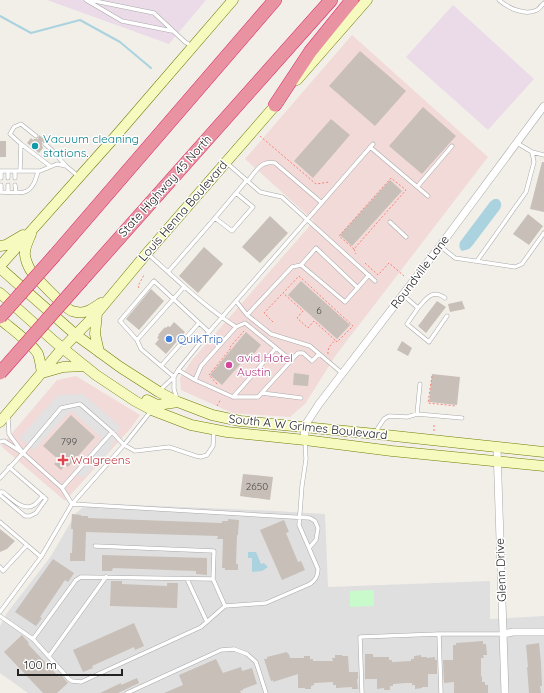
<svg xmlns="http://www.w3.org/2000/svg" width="544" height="693" font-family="Quicksand,sans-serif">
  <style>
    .residential { fill: #e0dfdf }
    .commercial { fill: #f2dad9 }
    .industrial { fill: #ebdbe8 }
    .park { fill: #c8facc }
    .parking { fill: #e2e2e2 }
    .water { fill: #aad3df }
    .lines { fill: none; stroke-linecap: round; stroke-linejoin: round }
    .stream { stroke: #aad3df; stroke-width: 2 }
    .building { fill: #c7bfb8 }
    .lane-casing { stroke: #a9a9a9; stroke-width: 4.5 }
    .street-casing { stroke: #a9a9a9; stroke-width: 8 }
    .secondary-casing { stroke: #707d05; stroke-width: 11 }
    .highway-casing { stroke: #dc2a67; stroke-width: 14 }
    .path { stroke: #fa8072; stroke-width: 1; stroke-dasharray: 2 2; stroke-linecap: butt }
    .lane { stroke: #fff; stroke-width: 3.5 }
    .street { stroke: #fff; stroke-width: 7 }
    .secondary { stroke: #f7fabf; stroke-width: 10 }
    .highway { stroke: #e892a2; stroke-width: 13 }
    .highway-bridge-casing { stroke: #dc2a67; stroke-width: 14; stroke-linecap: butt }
    .highway-bridge { stroke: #e892a2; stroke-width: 13 }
    .culture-dot { fill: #0f9aa8; stroke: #fff; stroke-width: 1.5 }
    .shop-dot { fill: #3f7fe0; stroke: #fff; stroke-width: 1.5 }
    .hotel-dot { fill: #d1479c; stroke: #fff; stroke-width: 1.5 }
    .health-dot { fill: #e0444e; stroke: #fff; stroke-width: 1.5 }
    .labels { text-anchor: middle; stroke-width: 3; stroke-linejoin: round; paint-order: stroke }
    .number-label { font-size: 10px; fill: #4b4948 }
    .culture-label { font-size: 12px; fill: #0d838f; stroke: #fff; text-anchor: start }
    .street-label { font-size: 12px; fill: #222; stroke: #fff }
    .shop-label { font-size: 12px; fill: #366cbe; stroke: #fff; text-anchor: start }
    .hotel-label { font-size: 12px; fill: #b23c85; stroke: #fff; text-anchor: start }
    .health-label { font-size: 12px; fill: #be3a42; stroke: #fff; text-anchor: start }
  </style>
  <rect width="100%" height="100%" fill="#f2efe9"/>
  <path class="residential" d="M88 503 276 511 325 514 328 587 490 581V619L544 616V693H28L0 673V626L7 613 51 556 76 513Z"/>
  <path class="commercial" d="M352 35 488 157 336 355 305 404 290 417 232 413 181 390 180 378 192 360 314 221 245 159Z
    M76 376 140 415 131 428 65 501 1 446 57 380Z"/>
  <path class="industrial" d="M47 0H206L169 44Z
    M453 5 534 79 488 130 406 57Z"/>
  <path class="park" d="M374 590V606L350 607V591Z"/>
  <path class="parking" d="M83 394 120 426 109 452 84 477 71 474 102 438 71 410 34 450 20 438 58 395Z"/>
  <path class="water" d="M494 199H498C502 203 502 204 500 209L472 246 469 249 462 251C459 248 459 246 460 242L490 202Z
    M248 552H256L261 564 264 563 268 567 262 571 252 572V558H248Z"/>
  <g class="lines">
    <path class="stream" d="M0 16 31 33 80 20 120 42 151 68"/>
  </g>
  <path class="building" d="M360 51 406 91 375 126 329 86Z
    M423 107 456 136 422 174 389 146Z
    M331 119 350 135 313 178 294 161Z
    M39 135 48 142 45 141 42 142V145L43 148 39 153 27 143 31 138 33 140 34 139H38Z
    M0 141H6V157H0Z
    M542 162H544V212L530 209Z
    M390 180 402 191 352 246 340 235Z
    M528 214 543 226 529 245 513 234Z
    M270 216 288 233 260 263 242 247Z
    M204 247 223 264 198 293 179 276Z
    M301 281 350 325 337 339 288 295Z
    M151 289 164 301 139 330 126 319Z
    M437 301 446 307 426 333 418 326Z
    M462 301 465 309 450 312 448 304Z
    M174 322 185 332 166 354 155 344 159 339 157 338 159 335H158L165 327 166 328 168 326 170 327Z
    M246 332 261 345 253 355 250 353 222 385 210 375Z
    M402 341 412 348 408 356 397 350Z
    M294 373 309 375 308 386 293 385Z
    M432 374 460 377 457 405 429 402Z
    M71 415 95 437 68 467 65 465 61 470 54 464 59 460 43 446Z
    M243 474 273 477 270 500 240 496Z
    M72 514 81 515V516H88V518L222 523V521H228V519L239 520 238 535H237L236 564H238V570H225V568H222L223 539H217L218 536 86 532 85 561H70V553H72L73 529H71Z
    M284 520 289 532 286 533 298 562 301 561 305 570 282 580 260 530Z
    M0 529 15 541 7 549 0 552Z
    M102 555 207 558V575L196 574V571L113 568 112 571H102Z
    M53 559 74 573 68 582 65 580 40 617 42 618 36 626 15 612Z
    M111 581H122V584L167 586V583H178L177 608 110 606Z
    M134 623 144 646 135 650 134 647 92 666 93 668 83 672 73 650Z
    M22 635 29 643 28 644 59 677 61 675 68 683 57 693H43L4 652Z
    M483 641V644H486L487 655H483L484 658H481V677L482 676V682H485V685H488V693H454V682L444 683 443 660H453V645H456V643Z
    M539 643 541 663 542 686H540L541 693H529L527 667H528L526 645Z
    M287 652 288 654H289L290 658H304V656H310V659H313V661H333L332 658H335V655H342V656H348L349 672H358V679H357L358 689H352V687L336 688V685H333V682L314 683V685L311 686V689H305V688H298V674L273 682V680L271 681 264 659H267V657Z
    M365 654H373V657H389V660H392V662L411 661V659H414V656L421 655V657H427V658L435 657V660H437V674H428V687H422V688L415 689V685H412V683H406L393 684V686H390V690H384V688L377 689V679H365Z
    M216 659 223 673 241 667 242 671 252 668 257 684 243 689V690L240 691 241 693H164L183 685 179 675Z
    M137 678 139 683 118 693H100L121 683V685Z"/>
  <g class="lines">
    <g class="lane-casing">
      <path id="lane" d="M86 0 122 21 172 31
        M90 0 154 13 185 42 192 46
        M499 0C508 8 525 16 537 10 539 9 542 5 544 3
        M36 136 21 124 14 127 10 134 21 144 50 166
        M517 143 532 152 544 155
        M45 144 53 151 65 165
        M370 147 428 196
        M227 163 260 192 282 197 375 281
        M0 171H40L57 164 66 166 78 176
        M1 171V178
        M15 171V178
        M20 171 21 144
        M8 178V171
        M248 181C256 171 261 160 275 163L322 203
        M8 185V192
        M15 185 16 192
        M417 187 452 146
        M0 192C5 192 19 194 24 192 33 190 36 179 38 171
        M1 192V185
        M236 193 253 207 232 231 215 218 247 180
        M390 222 406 237
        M440 246 455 258 515 267 522 264 544 233
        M148 254C176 279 204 306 236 327L245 323 291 360
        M477 261 526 192 534 162 532 152
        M301 265 345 302 369 275
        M168 272 215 218
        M403 295 418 308C427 298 432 289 445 298
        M236 301 247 315 271 334 310 346 343 374
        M418 308 407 324 429 342 447 316
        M247 315 292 267 301 265 316 248 358 288
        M137 340 184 287
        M161 366 199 323
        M178 370 195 380 233 397H258L298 353H303L312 361 319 354
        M174 377 141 349 137 340 120 321 154 281 209 332
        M174 378V389L177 399
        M195 380 201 366 236 327
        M159 391 174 377 178 370 209 332 373 144
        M262 393 301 398
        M233 397 276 348
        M417 414 420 384
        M112 432 62 488 23 453 61 408 80 404 112 432 124 445 135 451 169 447 196 456 201 457 207 455 213 446 214 430
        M376 433 378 428 384 419 389 416 407 417 417 414 462 418
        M0 442 4 441 23 453 9 434 8 417
        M0 478 23 453
        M62 488 72 504 124 445 151 411
        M0 492H3C11 498 23 512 34 505 37 503 40 499 43 496
        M0 495 25 516H30L36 513 46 499 9 467
        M0 522 41 557 0 612
        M95 546 214 551 213 579 225 606 266 603 310 584C316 580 318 576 318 569L299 525 302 486 306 459 305 441
        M41 557 72 504 310 518 315 521 318 528 316 540 309 548
        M0 567 3 571 27 545
        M187 579 207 622
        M0 616 33 639 76 580 81 577 213 579
        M439 634 441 693
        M33 639 69 679 72 681 81 682 201 627 225 606
        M49 656 106 577
        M127 693 221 650 234 649 247 654 256 662 266 693
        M362 693 360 637 439 634H503"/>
    </g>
    <g class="street-casing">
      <path id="street" d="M305 440 304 427 319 404 440 246 544 106
        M497 448 505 693
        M503 634 513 632H544"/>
    </g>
    <g class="secondary-casing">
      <path id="secondary" d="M297 80 367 0
        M31 234C29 239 25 247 25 252 24 257 29 269 32 272 36 278 67 310 72 311 84 315 91 310 101 303
        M0 246 6 245 23 235
        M0 266 114 138 233 0
        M0 268 76 335 120 367 159 392 178 402 212 415 240 421 376 434 544 452
        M0 293 55 342 96 375 135 401 152 410 191 425 227 432 305 440 392 451 544 466
        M97 313 95 334 99 352
        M0 319C9 327 33 344 38 354 40 359 41 367 42 373
        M42 373 63 367 84 366
        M147 400 157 405 178 402
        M0 422 60 351 97 313 147 253 280 100"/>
    </g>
    <g class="highway-casing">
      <path id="highway" d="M275 105 310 52 352 0
        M55 255 275 0
        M82 280 331 0"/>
    </g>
    <path class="path" d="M260 136 316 184 329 182
      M354 249 339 236 391 178 406 190 354 249 356 254
      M365 263 378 275 389 263 404 276
      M139 288 138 286 144 275 143 274
      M273 322 264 313 282 294
      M328 354C327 348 332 344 335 340L314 321 308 328 297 318 303 311 283 293 299 276 353 326 337 342 335 340
      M432 376 428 403 456 406
      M217 384 209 375 231 348 230 347 244 331
      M217 406 221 399
      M434 431V425"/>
    <use href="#lane" class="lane"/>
    <use href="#street" class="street"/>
    <use href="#secondary" class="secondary"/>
    <use href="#highway" class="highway"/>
    <g class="highway-bridge-casing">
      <path id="highway-bridge" d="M0 317 55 255
        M0 373 82 280"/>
    </g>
    <use href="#highway-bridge" class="highway-bridge"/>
  </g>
  <circle class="culture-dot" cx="35" cy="146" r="4"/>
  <circle class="shop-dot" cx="169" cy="339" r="4"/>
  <circle class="hotel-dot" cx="229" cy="365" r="4"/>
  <path class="health-dot" d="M61 454h4v4h4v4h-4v4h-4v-4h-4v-4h4z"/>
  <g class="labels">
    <g class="number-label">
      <text x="319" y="314">6</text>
      <text x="69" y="445">799</text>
      <text x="257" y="490">2650</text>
    </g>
    <g class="culture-label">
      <text x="43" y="143">Vacuum cleaning<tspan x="43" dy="14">stations.</tspan></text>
    </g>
    <g class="street-label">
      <text transform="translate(165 186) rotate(-48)" y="4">State Highway 45 North</text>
      <text transform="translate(183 211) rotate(-49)" y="4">Louis Henna Boulevard</text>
      <text transform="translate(420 272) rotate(-53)" y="4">Roundville Lane</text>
      <text transform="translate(308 427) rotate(6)" y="4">South A W Grimes Boulevard</text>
      <text transform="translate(501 570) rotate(-92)" y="4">Glenn Drive</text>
    </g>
    <g class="shop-label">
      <text x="177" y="343">QuikTrip</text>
    </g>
    <g class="hotel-label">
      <text x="237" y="362">avid Hotel<tspan x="237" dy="14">Austin</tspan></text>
    </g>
    <g class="health-label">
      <text x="71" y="464">Walgreens</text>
    </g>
  </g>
  <path d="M18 669v6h104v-6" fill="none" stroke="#222222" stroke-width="2"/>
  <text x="24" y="669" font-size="12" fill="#222222" stroke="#ffffff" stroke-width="3" paint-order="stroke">100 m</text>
</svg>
